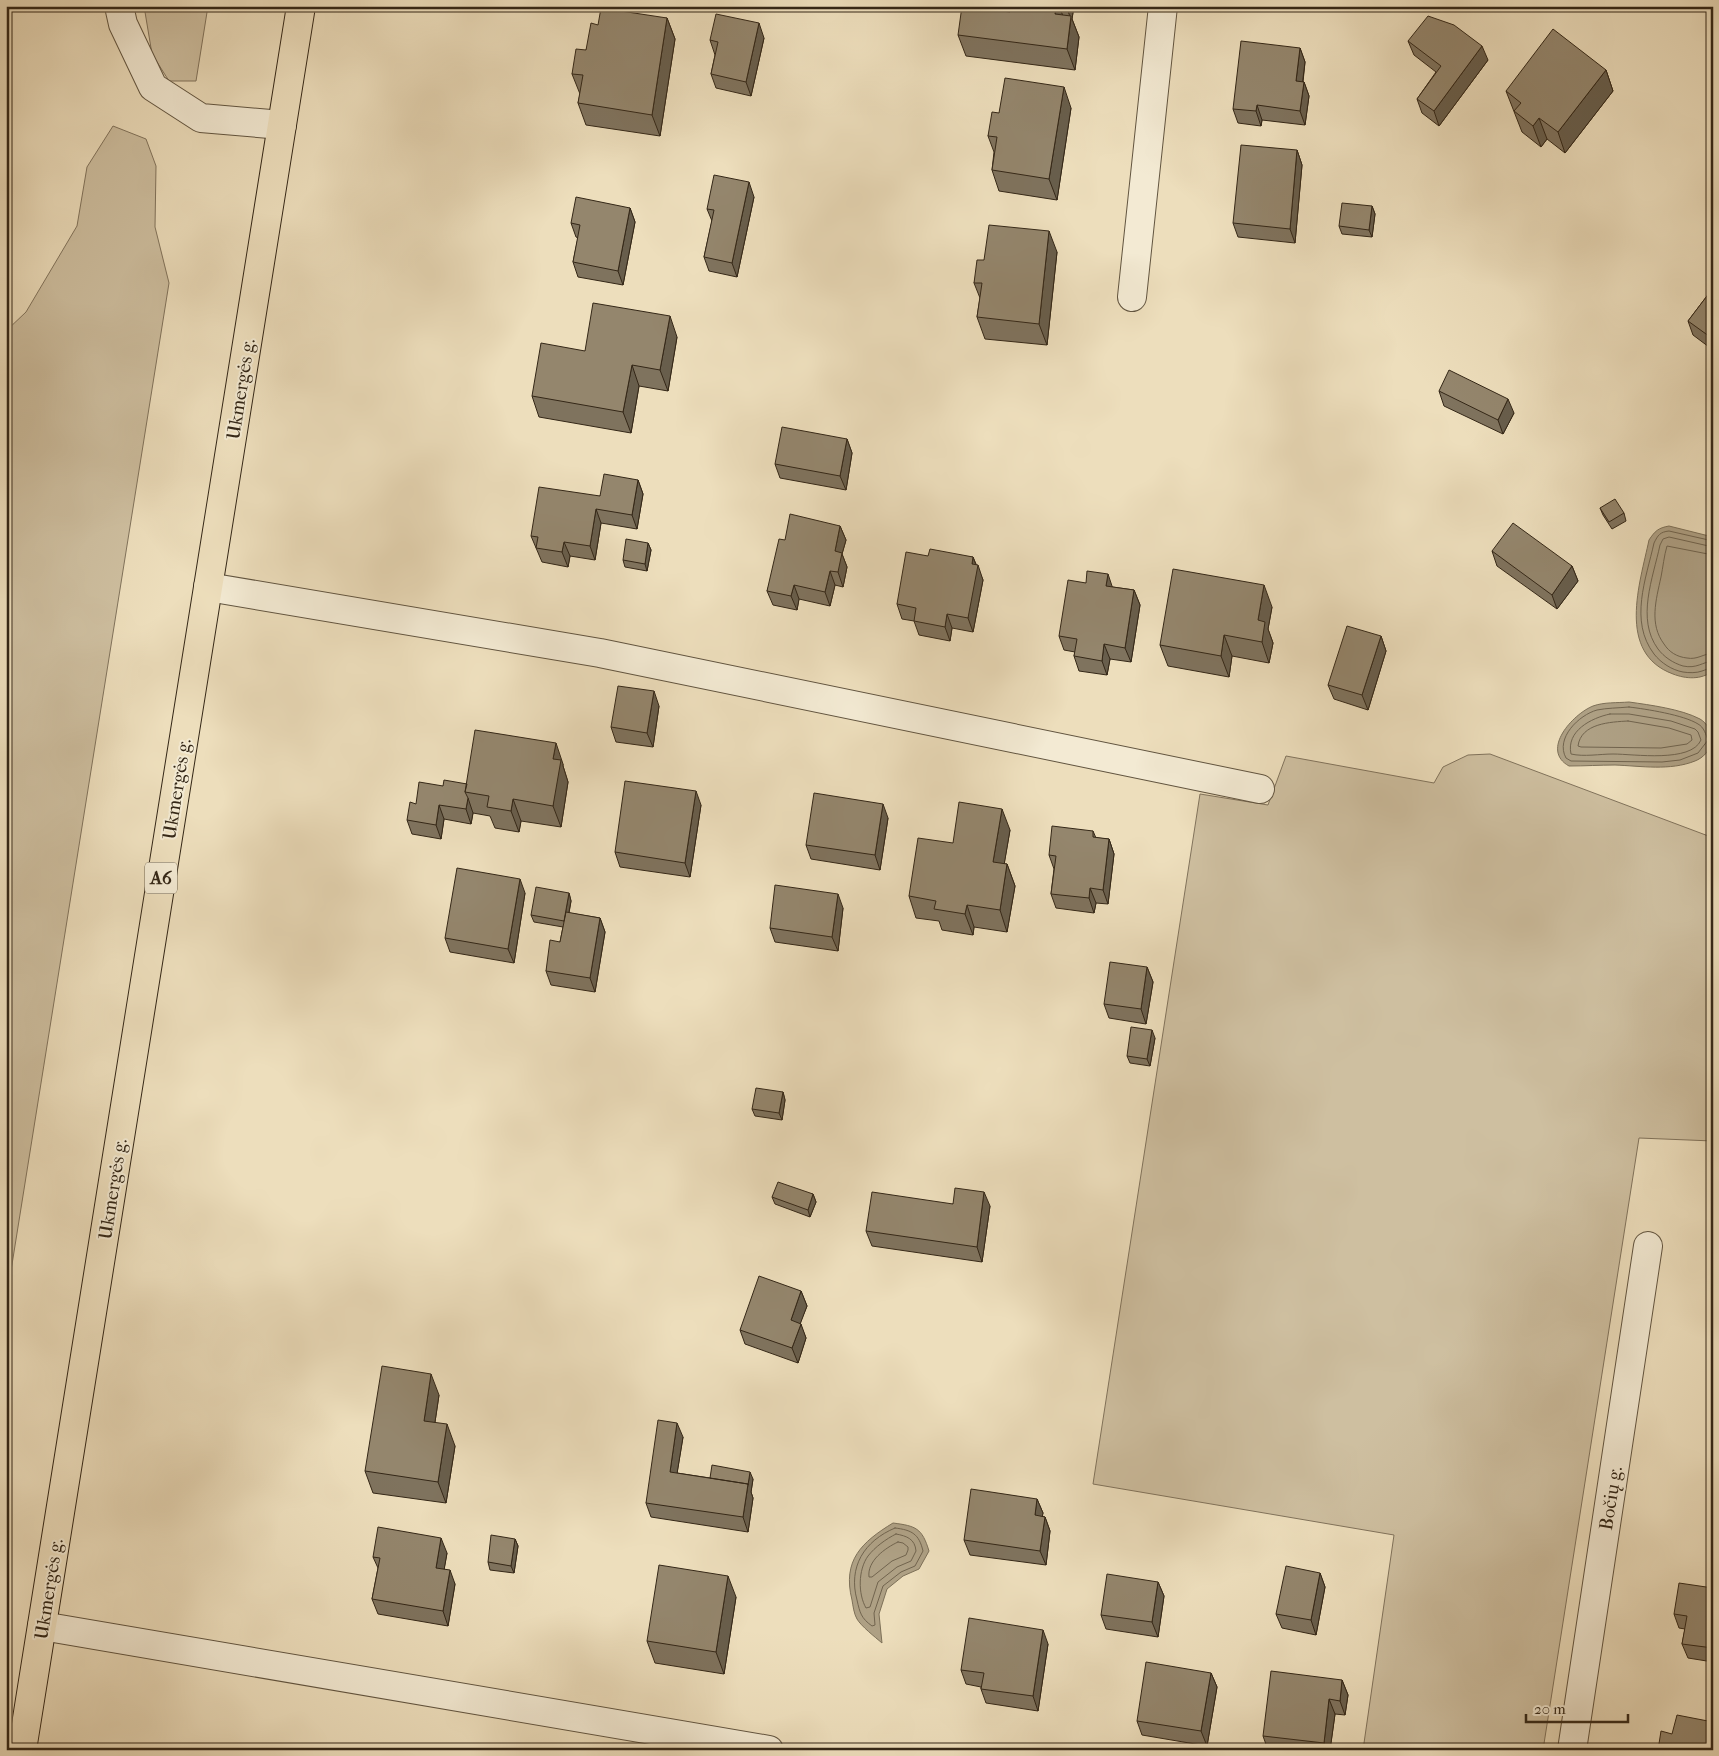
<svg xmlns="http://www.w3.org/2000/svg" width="1719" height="1756" font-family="'IM FELL French Canon',serif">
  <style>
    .green { fill: #cebfa0; stroke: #81735c }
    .water { fill: #aea084; stroke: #7d7058 }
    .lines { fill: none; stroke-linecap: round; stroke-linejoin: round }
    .shore { stroke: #71644e; stroke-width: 1 }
    .minor-casing { stroke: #625540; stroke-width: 30 }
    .trunk-casing { stroke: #342717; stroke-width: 30 }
    .minor { stroke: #f3ead3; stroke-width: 28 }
    .trunk { stroke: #eddebc; stroke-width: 28 }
    .wall { fill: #7f735e; stroke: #342717 }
    .shaded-wall { fill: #685e4c; stroke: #342717 }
    .building { fill: #94866d; stroke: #342717 }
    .labels { text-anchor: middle; stroke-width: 4; stroke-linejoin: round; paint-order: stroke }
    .shield { fill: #f3ead3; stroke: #6d624f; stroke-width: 1 }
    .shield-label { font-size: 18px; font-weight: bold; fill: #342717 }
    .street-label { font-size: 19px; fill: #342717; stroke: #f3ead3 }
  </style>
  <rect width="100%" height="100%" fill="#eddebc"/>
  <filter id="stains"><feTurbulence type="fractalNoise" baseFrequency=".004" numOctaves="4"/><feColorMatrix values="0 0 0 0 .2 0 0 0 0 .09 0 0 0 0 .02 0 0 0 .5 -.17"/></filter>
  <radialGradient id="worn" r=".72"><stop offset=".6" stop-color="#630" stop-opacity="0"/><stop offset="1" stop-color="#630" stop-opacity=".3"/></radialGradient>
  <path class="green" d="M144 6H208L196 81H169L152 54Z
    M113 126 146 139 156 166 155 227 169 283 6 1302V331L26 312 77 226 87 167Z
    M1490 754 1711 837 1713 828V1141L1639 1138 1543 1750H1363L1394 1535 1093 1484 1200 794 1268 805 1286 756 1434 783 1443 767 1468 755Z"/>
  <path class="water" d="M1669 526 1713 537V671C1701 680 1686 679 1673 674 1616 653 1640 583 1649 540 1655 531 1658 528 1669 526Z
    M1629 702C1650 705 1681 709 1700 719 1707 723 1712 732 1711 741 1711 750 1703 758 1695 761 1670 771 1641 766 1615 765 1600 765 1585 766 1569 766 1540 750 1573 714 1593 706 1604 702 1617 703 1629 702Z
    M893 1523C916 1526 922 1528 929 1551L919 1569 903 1576 887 1589 879 1614 882 1643C875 1637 861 1626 857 1619 854 1614 853 1606 852 1600 842 1560 862 1542 893 1523Z"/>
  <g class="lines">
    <path class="shore" d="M1713 541 1669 531C1660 532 1658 535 1654 543 1646 579 1629 621 1654 654 1661 663 1672 670 1683 672 1689 673 1697 673 1702 671 1706 670 1708 668 1713 667
      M1713 547 1669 537 1663 539 1660 545C1653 578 1636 619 1658 649 1664 657 1673 663 1683 666 1697 669 1702 662 1713 661
      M1713 555 1667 546C1664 556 1663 567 1661 577 1656 600 1649 624 1664 644 1669 652 1677 657 1687 658 1697 660 1703 654 1713 653
      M1629 707C1646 709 1684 715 1698 724 1704 727 1706 735 1708 740L1698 753 1680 760 1662 762 1571 761 1566 758C1555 738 1579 715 1597 710 1607 708 1618 708 1629 707Z
      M1610 714H1629L1671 721 1695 729 1698 732 1701 740C1691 763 1634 754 1613 754 1600 754 1584 757 1571 754 1566 731 1591 718 1610 714Z
      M1628 721 1669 728 1691 735 1692 740 1687 744 1661 748 1581 747 1578 746C1581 723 1611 722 1628 721Z
      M895 1528C912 1530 919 1534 923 1551L915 1566 901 1572 883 1586 874 1613 875 1625 872 1626C861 1618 860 1613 857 1600 848 1567 864 1541 895 1528Z
      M896 1534C907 1536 915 1539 916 1551L911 1561 897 1567 878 1582 870 1607 866 1608C858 1594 858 1570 868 1556 875 1547 886 1539 896 1534Z
      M898 1542 903 1543 908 1547V1550L906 1555 892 1561 872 1577H869C867 1561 885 1548 898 1542Z"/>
    <g class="minor-casing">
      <path id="minor" d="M119 6 123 24 153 87 201 118 282 125
        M1132 297 1163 6
        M208 587 600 653 1260 789
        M42 1626 769 1750
        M1572 1750 1648 1246"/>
    </g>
    <g class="trunk-casing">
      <path id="trunk" d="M22 1750 301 6"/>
    </g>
    <use href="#minor" class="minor"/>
    <use href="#trunk" class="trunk"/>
  </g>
  <path class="wall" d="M1011 6H1074L1072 19 1079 37 1075 70 966 56 958 35 1010 12Z
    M667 18 675 39 660 136 586 125 578 103 580 94 572 74 586 50 598 25Z
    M764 38 751 96 716 88 711 74 715 55 710 40Z
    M1408 41 1488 60 1439 126 1422 113 1417 99 1436 72 1414 55Z
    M1300 48 1305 62 1303 82H1304L1309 96 1305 125 1262 120 1261 126 1238 123 1233 109Z
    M1606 70 1613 91 1565 153 1547 139 1541 147 1522 132 1506 91Z
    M1071 108 1057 200 999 191 992 170 994 152 988 136 999 113Z
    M1297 150 1302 165 1295 243 1238 237 1233 223Z
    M754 197 737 277 709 271 704 257 712 221 707 209Z
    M1372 206 1375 214 1372 237 1342 234 1339 226Z
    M630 208 635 222 623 285 578 277 573 262 578 238 576 237 571 223Z
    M1057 252 1047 345 985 339 977 317 980 298 974 283 984 260Z
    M1713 288V350L1693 335 1688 321Z
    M677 337 668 391 639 386 631 433 539 417 532 396 585 351Z
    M1439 391 1514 413 1503 434 1444 406Z
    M847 439 852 453 846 490 780 478 775 464Z
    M638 480 643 494 637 529 601 523 595 560 570 556 568 567 542 562 531 536 600 496Z
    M1600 508 1624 513 1626 521 1612 529 1603 515Z
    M840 526 846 540 842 554 847 567 843 587 835 585 830 606 799 599 797 610 773 605 767 591 785 540Z
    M648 543 651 550 647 571 625 567 623 560Z
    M1492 551 1572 566 1578 581 1557 609 1497 566Z
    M928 556 973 557 983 580 973 632 952 628 950 641 919 635 914 621 902 619 897 604Z
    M1112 587 1134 590 1140 605 1131 662 1110 659 1107 675 1079 671 1074 656 1075 652 1064 650 1059 636Z
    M1272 607 1268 629 1273 643 1269 663 1232 656 1229 677 1168 666 1160 645Z
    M1381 636 1386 651 1368 710 1334 699 1328 685Z
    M659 706 653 747 616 742 611 727Z
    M563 764V766L568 782 561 827 521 821 519 832 495 828 490 816 473 813 471 824 444 819 441 839 412 834 407 820 443 786 467 784Z
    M701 805 690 877 620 867 615 852Z
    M888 818 880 870 811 859 806 845Z
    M1010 830 1004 864H1007L1015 886 1007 932 974 927 973 935 942 930 939 921 916 918 909 896 953 843Z
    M1093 831 1096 838 1109 839 1114 854 1108 904 1096 903 1094 913 1056 908 1051 894 1054 869 1049 855Z
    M525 893 514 963 450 952 445 938Z
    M569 893 571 901 569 913 600 918 605 932 595 992 551 985 546 971 560 942 563 927 534 922 531 915Z
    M843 908 838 951 775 942 770 928Z
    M1147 967 1153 982 1146 1024 1109 1018 1104 1004Z
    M1155 1038 1150 1066 1130 1063 1127 1056Z
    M783 1092 785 1100 782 1120 755 1116 752 1109Z
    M813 1194 816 1202 810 1217 775 1204 772 1197Z
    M953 1204 990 1206 982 1262 872 1246 866 1231Z
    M801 1291 807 1306 800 1323 806 1338 798 1363 745 1344 740 1330Z
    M439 1395 435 1422 455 1446 446 1503 373 1493 365 1471Z
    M683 1437 677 1473 710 1478 753 1479 751 1492 753 1498 748 1532 651 1517 646 1503Z
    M1037 1499 1043 1513 1042 1516 1045 1517 1050 1531 1046 1565 970 1555 964 1540Z
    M515 1539 518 1546 514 1573 490 1570 488 1562Z
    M447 1553 444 1569 455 1584 448 1626 378 1614 372 1599 378 1568 373 1557Z
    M1320 1573 1325 1587 1316 1635 1282 1628 1276 1614Z
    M1158 1582 1164 1596 1158 1637 1106 1629 1101 1615Z
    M1713 1588V1662L1688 1658 1682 1644 1685 1629 1679 1628 1674 1614Z
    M736 1597 724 1674 655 1663 647 1641Z
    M1048 1644 1038 1711 986 1703 981 1689V1687L966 1684 961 1670Z
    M1211 1673 1217 1687 1207 1746 1142 1735 1137 1721Z
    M1342 1680 1348 1695 1345 1715 1335 1714 1330 1750H1268L1263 1736Z"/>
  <path class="shaded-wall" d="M1056 6H1059L1065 21 1055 14Z
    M1066 6H1074L1072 19 1079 37 1075 70 1067 49 1071 19Z
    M667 18 675 39 660 136 652 115Z
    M759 23 764 38 751 96 746 82Z
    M1482 46 1488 60 1439 126 1434 111Z
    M1300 48 1305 62 1301 95 1296 81Z
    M1606 70 1613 91 1565 153 1558 132Z
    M1304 82 1309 96 1305 125 1300 111Z
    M1064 87 1071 108 1057 200 1049 179Z
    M1257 105 1262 120 1261 126 1256 111Z
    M1539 118 1547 139 1541 147 1533 126Z
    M1297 150 1302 165 1295 243 1290 229Z
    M749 182 754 197 737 277 732 263Z
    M1372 206 1375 214 1372 237 1369 230Z
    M630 208 635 222 623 285 618 271Z
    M1049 231 1057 252 1047 345 1039 324Z
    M670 316 677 337 668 391 660 370Z
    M632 365 639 386 631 433 623 412Z
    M1508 399 1514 413 1503 434 1498 420Z
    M847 439 852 453 846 490 840 476Z
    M638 480 643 494 637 529 632 515Z
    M596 509 601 523 595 560 590 546Z
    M840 526 846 540 842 554 847 567 843 587 838 572 835 551Z
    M564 542 570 556 568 567 562 552Z
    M648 543 651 550 647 571 645 564Z
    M973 557 977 568 978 565 983 580 973 632 968 618Z
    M1572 566 1578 581 1557 609 1552 595Z
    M830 571 835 585 830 606 825 592Z
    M1108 574 1113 589 1106 586Z
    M794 585 799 599 797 610 791 596Z
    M1264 585 1272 607 1268 629 1273 643 1269 663 1262 642 1258 620Z
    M1134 590 1140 605 1131 662 1125 648Z
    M947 614 952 628 950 641 945 627Z
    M1224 635 1232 656 1229 677 1221 656Z
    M1381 636 1386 651 1368 710 1362 695Z
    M1104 644 1110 659 1107 675 1102 661Z
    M654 691 659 706 653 747 647 733Z
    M556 743 563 764V766L568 782 561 827 553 806V759Z
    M696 791 701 805 690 877 685 863Z
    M468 798 473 813 471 824 466 809Z
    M513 799 521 821 519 832 511 811Z
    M883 804 888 818 880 870 875 855Z
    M439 805 444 819 441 839 436 825Z
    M1002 809 1010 830 1001 883 993 862Z
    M1109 839 1114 854 1108 904 1103 890Z
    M1007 864 1015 886 1007 932 1000 910Z
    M520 879 525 893 514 963 508 949Z
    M1090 888 1096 903 1094 913 1089 898Z
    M569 893 571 901 566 928 564 921Z
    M838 894 843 908 838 951 832 937Z
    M967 905 974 927 973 935 965 914Z
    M600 918 605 932 595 992 590 978Z
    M1147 967 1153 982 1146 1024 1141 1009Z
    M1152 1030 1155 1038 1150 1066 1147 1059Z
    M783 1092 785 1100 782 1120 779 1113Z
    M984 1192 990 1206 982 1262 977 1247Z
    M813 1194 816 1202 810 1217 808 1210Z
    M801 1291 807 1306 796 1335 791 1320Z
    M801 1324 806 1338 798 1363 792 1348Z
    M431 1374 439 1395 432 1442 424 1421Z
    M677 1423 683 1437 675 1486 670 1472Z
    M447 1424 455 1446 446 1503 438 1482Z
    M750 1472 753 1479 751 1492 753 1498 748 1532 743 1517Z
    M1037 1499 1043 1513 1040 1530 1035 1515Z
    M1045 1517 1050 1531 1046 1565 1040 1551Z
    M441 1538 447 1553 442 1582 436 1568Z
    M515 1539 518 1546 514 1573 511 1566Z
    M450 1570 455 1584 448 1626 443 1611Z
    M1320 1573 1325 1587 1316 1635 1311 1620Z
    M728 1576 736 1597 724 1674 716 1652Z
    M1158 1582 1164 1596 1158 1637 1152 1622Z
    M1043 1630 1048 1644 1038 1711 1033 1696Z
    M1211 1673 1217 1687 1207 1746 1201 1731Z
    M1342 1680 1348 1695 1345 1715 1340 1701Z
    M1329 1699 1335 1714 1330 1750H1326L1324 1743Z"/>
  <path class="building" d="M962 6 1010 12 1011 6H1056L1055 14 1071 16 1067 49 958 35Z
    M601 8 667 18 652 115 578 103 583 75 572 74 576 49 586 50 591 23 598 25Z
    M716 14 759 23 746 82 711 74 718 42 710 40Z
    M1428 16 1454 25 1482 46 1434 111 1417 99 1441 66 1408 41Z
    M1553 29 1606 70 1558 132 1539 118 1533 126 1514 111 1521 103 1506 91Z
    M1241 41 1300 48 1296 81 1304 82 1300 111 1257 105 1256 111 1233 109Z
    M1005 78 1064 87 1049 179 992 170 997 137 988 136 992 112 999 113Z
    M1241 145 1297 150 1290 229 1233 223Z
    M714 175 749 182 732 263 704 257 714 210 707 209Z
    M576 197 630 208 618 271 573 262 580 225 571 223Z
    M1342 203 1372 206 1369 230 1339 226Z
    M989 225 1049 231 1039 324 977 317 982 283H974L977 260H984Z
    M1713 288V339L1688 321Z
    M593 303 670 316 660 370 632 365 623 412 532 396 541 343 585 351Z
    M1449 370 1508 399 1498 420 1439 391Z
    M782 427 847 439 840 476 775 464Z
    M604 474 638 480 632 515 596 509 590 546 564 542 562 552 536 548 538 537 531 536 539 487 600 496Z
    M1615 499 1624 513 1609 522 1600 508Z
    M790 514 840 526 835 551 842 553 838 572 830 571 825 592 794 585 791 596 767 591 779 539 785 540Z
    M1513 523 1572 566 1552 595 1492 551Z
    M626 539 648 543 645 564 623 560Z
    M930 549 973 557 972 564 978 565 968 618 947 614 945 627 914 621 916 608 897 604 906 552 928 556Z
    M1173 569 1264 585 1258 620 1265 622 1262 642 1224 635 1221 656 1160 645Z
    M1087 571 1108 574 1106 586 1134 590 1125 648 1104 644 1102 661 1074 656 1077 639 1059 636 1068 580 1086 583Z
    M1347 626 1381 636 1362 695 1328 685Z
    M618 686 654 691 647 733 611 727Z
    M475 730 556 743 553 759 561 760 553 806 513 799 511 811 487 807 489 796 465 792Z
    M444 780 467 784 465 792 468 798 466 809 439 805 436 825 407 820 410 802 416 804 419 782 443 786Z
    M625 781 696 791 685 863 615 852Z
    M814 793 883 804 875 855 806 845Z
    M959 802 1002 809 993 862 1007 864 1000 910 967 905 965 914 934 909 936 901 909 896 918 838 953 843Z
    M1052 826 1093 831V837L1109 839 1103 890 1090 888 1089 898 1051 894 1056 856 1049 855Z
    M457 868 520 879 508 949 445 938Z
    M775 885 838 894 832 937 770 928Z
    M536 887 569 893 564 921 531 915Z
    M566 912 600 918 590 978 546 971 550 940 560 942Z
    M1110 962 1147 967 1141 1009 1104 1004Z
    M1131 1027 1152 1030 1147 1059 1127 1056Z
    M756 1088 783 1092 779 1113 752 1109Z
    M778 1182 813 1194 808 1210 772 1197Z
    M955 1188 984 1192 977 1247 866 1231 872 1192 953 1204Z
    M759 1276 801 1291 791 1320 801 1324 792 1348 740 1330Z
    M382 1366 431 1374 424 1421 447 1424 438 1482 365 1471Z
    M658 1420 677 1423 670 1472 748 1484 743 1517 646 1503Z
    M712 1465 750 1472 748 1485V1484L710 1478Z
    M971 1489 1037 1499 1035 1515 1045 1517 1040 1551 964 1540Z
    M378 1527 441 1538 436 1568 450 1570 443 1611 372 1599 380 1558 373 1557Z
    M491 1535 515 1539 511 1566 488 1562Z
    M659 1565 728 1576 716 1652 647 1641Z
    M1286 1566 1320 1573 1311 1620 1276 1614Z
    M1107 1574 1158 1582 1152 1622 1101 1615Z
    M1679 1583 1713 1588V1648L1682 1644 1687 1616 1674 1614Z
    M969 1618 1043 1630 1033 1696 981 1689 984 1673 961 1670Z
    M1146 1662 1211 1673 1201 1731 1137 1721Z
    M1271 1671 1342 1680 1340 1701 1329 1699 1324 1743 1263 1736Z
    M1677 1715 1713 1722V1750H1658L1661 1731 1672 1734Z"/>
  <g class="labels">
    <rect class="shield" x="145" y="862.5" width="32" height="31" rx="4"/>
    <g class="shield-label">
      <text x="161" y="884">A6</text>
    </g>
    <g class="street-label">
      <text transform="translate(240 389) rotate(-81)" y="7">Ukmergės g.</text>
      <text transform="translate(176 789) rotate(-81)" y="7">Ukmergės g.</text>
      <text transform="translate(112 1189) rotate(-81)" y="7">Ukmergės g.</text>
      <text transform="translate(1610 1498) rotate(-81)" y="7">Bočių g.</text>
      <text transform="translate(48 1589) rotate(-81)" y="7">Ukmergės g.</text>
    </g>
  </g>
  <rect width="1719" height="1756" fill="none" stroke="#eddebc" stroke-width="25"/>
  <rect x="8" y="8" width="1704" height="1741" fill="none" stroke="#342717" stroke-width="2.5"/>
  <rect x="12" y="12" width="1694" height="1731" fill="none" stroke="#342717"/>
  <path d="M1526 1714v8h102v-8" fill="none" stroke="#342717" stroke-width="2.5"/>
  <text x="1534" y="1714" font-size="15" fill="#342717" stroke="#f3ead3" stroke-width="4" paint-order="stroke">20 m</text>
  <rect width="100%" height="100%" filter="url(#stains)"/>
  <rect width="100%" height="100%" fill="url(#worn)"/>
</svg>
